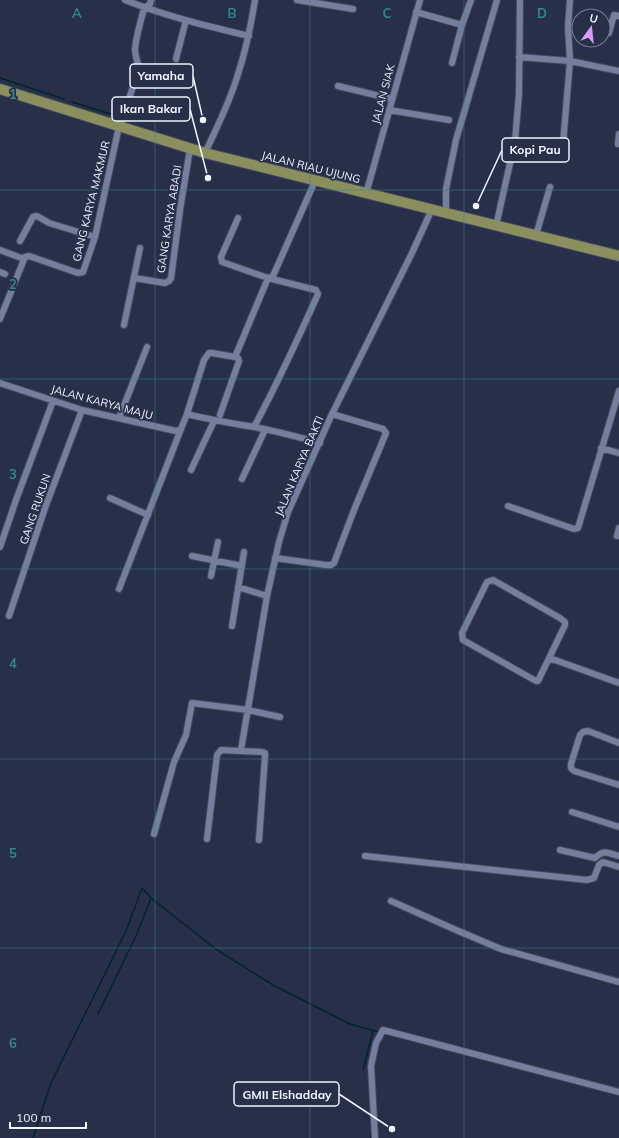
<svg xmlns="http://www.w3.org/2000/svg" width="619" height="1138" font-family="Mulish,sans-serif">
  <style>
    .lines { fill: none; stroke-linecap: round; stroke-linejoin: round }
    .stream { stroke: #002529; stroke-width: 1.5 }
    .minor-casing { stroke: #464b60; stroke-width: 8 }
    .primary-casing { stroke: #464b60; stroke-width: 12 }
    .minor { stroke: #757e9d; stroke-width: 6 }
    .primary { stroke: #8b8f5e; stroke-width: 10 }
    .grid { fill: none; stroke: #318984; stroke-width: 1; stroke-opacity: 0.55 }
    .labels { text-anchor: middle; stroke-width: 3.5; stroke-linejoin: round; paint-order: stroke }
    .street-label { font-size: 11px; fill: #f0f4fe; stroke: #272f49 }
    .grid-label { font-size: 13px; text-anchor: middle; font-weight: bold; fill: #318984; stroke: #272f49; stroke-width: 3.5; stroke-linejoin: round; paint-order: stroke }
    .leader { fill: none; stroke: #f0f4fe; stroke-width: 1.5 }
    .callout-dot { fill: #f0f4fe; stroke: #272f49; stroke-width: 1.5 }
    .callout { fill: #272f49; stroke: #f0f4fe; stroke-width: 1.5 }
    .callout-label { font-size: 12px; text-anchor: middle; font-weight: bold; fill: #f0f4fe }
  </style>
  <rect width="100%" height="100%" fill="#272f49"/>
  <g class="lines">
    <path class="stream" d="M0 78 64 99
      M72 102 114 115
      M98 1014 136 936 151 898
      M363 1070 373 1031
      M371 1134V1138
      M33 1138 51 1083 126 931 142 888 151 898 217 950 273 985 350 1024 379 1032"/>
    <g class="minor-casing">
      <path id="minor" d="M125 0C165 16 207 26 249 36
        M297 0 353 9
        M416 12 462 25
        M609 33 614 15 619 16
        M519 57 570 61 619 71
        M176 59 186 20
        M452 63 462 25 471 0
        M338 86 392 99
        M389 110 449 120
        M563 144 570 61 568 27 570 0
        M618 144 619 134
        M205 153C217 127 230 102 238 74 246 50 251 25 255 0
        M366 194 420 0
        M446 213V189L456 140 497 0
        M238 218 221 257 222 262 268 278 273 276 315 181
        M496 226 515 141 519 94 520 0
        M536 235 550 187
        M20 241 33 217 37 216 49 223 95 237
        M0 250 24 259
        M0 272 5 274
        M134 278 165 283 169 281 171 278 180 210 190 149
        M0 319 25 257 29 256 78 273 83 272 95 237 118 131 139 69C138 62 135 56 135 49 136 36 141 21 144 8L150 4 151 0
        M124 325 140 248
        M0 383 82 410 176 431 181 429 187 414 204 360 209 353H212L235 357 268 278 316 290 318 294C298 339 277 384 254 427
        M187 414C210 420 231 423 254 427 276 431 298 437 320 443
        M220 415 239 361 238 358 235 357
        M119 418 147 347
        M601 448 619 453
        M191 470 214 421
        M242 479 265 430
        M110 498 148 515
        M508 506 574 529 578 528 619 391
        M617 536 619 528
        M0 547 16 500 53 401
        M192 556 242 566
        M275 558 326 565H331L334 563 354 510 386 433 383 429 332 414
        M211 576 218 542
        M493 580 560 618 565 622V625L538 681H536L463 640 462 633 487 582Z
        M238 587 267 596
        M119 589 181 429
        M9 616 45 508 82 410
        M232 626 244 552
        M549 659 555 660 619 683
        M619 743 588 731 583 732 580 735 571 764V768L574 771 619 785
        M241 750 267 596 279 542 288 512 332 414 412 253 432 209
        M572 812 619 827
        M154 834 174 762 186 735 192 703 248 710 280 717
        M207 839 217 755 221 750 262 752 265 753V756L259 840
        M560 850 595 858C604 849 608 853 619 856
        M365 856 587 880 594 878 599 865 603 862 619 867
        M391 901 456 930 501 949 619 982
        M375 1138 371 1066 376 1043 383 1030 619 1092"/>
    </g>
    <g class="primary-casing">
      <path id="primary" d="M0 89 205 153 619 256"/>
    </g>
    <use href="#minor" class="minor"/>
    <use href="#primary" class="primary"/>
  </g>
  <path class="grid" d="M155 0V1138M310 0V1138M464 0V1138M0 190H619M0 379H619M0 569H619M0 759H619M0 948H619"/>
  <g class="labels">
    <g class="street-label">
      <text transform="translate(383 94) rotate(-75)" y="4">JALAN SIAK</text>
      <text transform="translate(311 167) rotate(14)" y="4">JALAN RIAU UJUNG</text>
      <text transform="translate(91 201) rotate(-76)" y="4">GANG KARYA MAKMUR</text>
      <text transform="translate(169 219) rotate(-81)" y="4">GANG KARYA ABADI</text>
      <text transform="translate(102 402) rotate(15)" y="4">JALAN KARYA MAJU</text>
      <text transform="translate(299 466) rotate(-67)" y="4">JALAN KARYA BAKTI</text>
      <text transform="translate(35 509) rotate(-71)" y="4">GANG RUKUN</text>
    </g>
  </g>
  <g class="grid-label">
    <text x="77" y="18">A</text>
    <text x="232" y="18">B</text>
    <text x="387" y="18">C</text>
    <text x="542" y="18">D</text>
    <text x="13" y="99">1</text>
    <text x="13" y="289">2</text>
    <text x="13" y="479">3</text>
    <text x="13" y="668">4</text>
    <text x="13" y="858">5</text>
    <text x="13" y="1048">6</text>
  </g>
  <path class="leader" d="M203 120L193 76M208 178L190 109M476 206L502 150M392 1129L339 1094"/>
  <g class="callout-dot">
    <circle cx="203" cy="120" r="4"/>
    <circle cx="208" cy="178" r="4"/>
    <circle cx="476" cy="206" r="4"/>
    <circle cx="392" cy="1129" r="4"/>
  </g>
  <g class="callout">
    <rect x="130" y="64" width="63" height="24" rx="4"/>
    <rect x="112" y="97" width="78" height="24" rx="4"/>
    <rect x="502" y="138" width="67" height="24" rx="4"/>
    <rect x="234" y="1082" width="105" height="24" rx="4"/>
  </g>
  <g class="callout-label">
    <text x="161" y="80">Yamaha</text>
    <text x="151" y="113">Ikan Bakar</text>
    <text x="535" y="154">Kopi Pau</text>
    <text x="287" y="1099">GMII Elshadday</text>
  </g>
  <g transform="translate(591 28) rotate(15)"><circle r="19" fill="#272f49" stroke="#777e91"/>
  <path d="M0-3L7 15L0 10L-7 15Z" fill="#d79bf9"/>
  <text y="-6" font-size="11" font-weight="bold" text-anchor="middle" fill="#f0f4fe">U</text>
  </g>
  <path d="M10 1122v6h76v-6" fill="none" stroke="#f0f4fe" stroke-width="2"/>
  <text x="16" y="1122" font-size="12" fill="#f0f4fe" stroke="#272f49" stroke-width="3" paint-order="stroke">100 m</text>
</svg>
